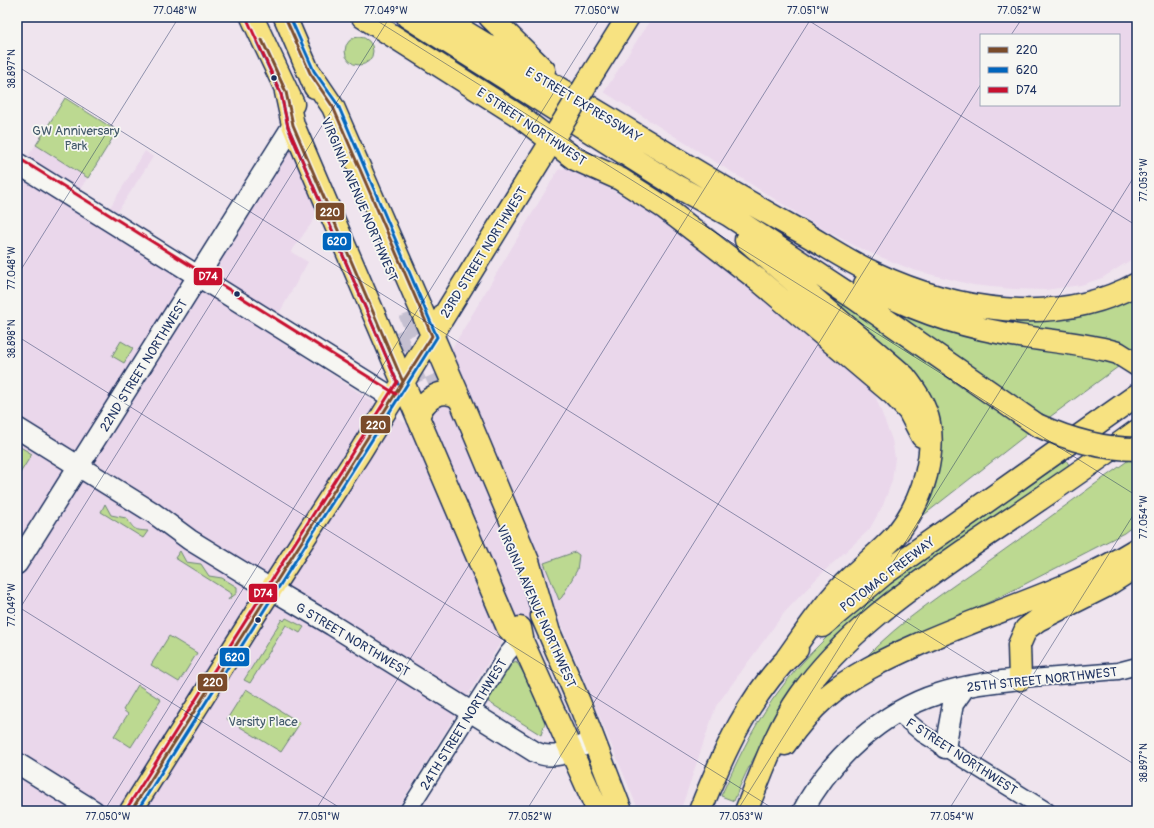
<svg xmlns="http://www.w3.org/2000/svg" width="1154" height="828" font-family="Pangolin,sans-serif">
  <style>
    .built { fill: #ead7eb; fill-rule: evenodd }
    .green { fill: #bcd991; stroke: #6c8478 }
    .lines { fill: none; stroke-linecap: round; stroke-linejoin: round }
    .primary-tunnel { stroke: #c5c0d1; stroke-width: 22; stroke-dasharray: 22 11; stroke-linecap: butt }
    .minor-casing { stroke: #1b2f5e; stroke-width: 19 }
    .tertiary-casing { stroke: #1b2f5e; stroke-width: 23 }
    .primary-casing { stroke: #1b2f5e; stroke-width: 25 }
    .motorway-casing { stroke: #1b2f5e; stroke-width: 25 }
    .minor { stroke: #f6f6f2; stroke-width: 16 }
    .tertiary { stroke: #f6f6f2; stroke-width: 20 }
    .primary { stroke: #f7e281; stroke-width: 22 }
    .motorway { stroke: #f7e281; stroke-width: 22 }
    .primary-bridge-casing { stroke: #1b2f5e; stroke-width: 25; stroke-linecap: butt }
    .motorway-bridge-casing { stroke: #1b2f5e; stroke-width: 25; stroke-linecap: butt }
    .primary-bridge { stroke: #f7e281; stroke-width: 22 }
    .motorway-bridge { stroke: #f7e281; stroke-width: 22 }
    .bus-1-casing { stroke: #f6f6f2; stroke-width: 6 }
    .bus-2-casing { stroke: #f6f6f2; stroke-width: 6 }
    .bus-3-casing { stroke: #f6f6f2; stroke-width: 6 }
    .bus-1 { stroke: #7a4b2a; stroke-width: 3 }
    .bus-2 { stroke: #0065bd; stroke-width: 3 }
    .bus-3 { stroke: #c8102e; stroke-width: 3 }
    .ticks { fill: none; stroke: #1b2f5e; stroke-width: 1; stroke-opacity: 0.45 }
    .bus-dot { fill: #1b2f5e; stroke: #f6f6f2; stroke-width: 1.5 }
    .labels { text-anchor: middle; stroke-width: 3.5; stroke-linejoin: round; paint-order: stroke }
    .street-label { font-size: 13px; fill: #1b2f5e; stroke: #f6f6f2 }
    .park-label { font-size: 13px; fill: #435a6b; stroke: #f6f6f2 }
    .line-badge { stroke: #f6f6f2; stroke-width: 1.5 }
    .badge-label { font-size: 11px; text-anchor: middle; font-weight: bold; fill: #fff }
    .neatline { fill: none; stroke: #1b2f5e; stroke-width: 1.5 }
    .ticks-label { font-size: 10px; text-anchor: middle; fill: #1b2f5e }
  </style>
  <rect width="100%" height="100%" fill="#efe4ee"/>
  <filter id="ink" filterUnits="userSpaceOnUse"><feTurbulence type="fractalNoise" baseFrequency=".025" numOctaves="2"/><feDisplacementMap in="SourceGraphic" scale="8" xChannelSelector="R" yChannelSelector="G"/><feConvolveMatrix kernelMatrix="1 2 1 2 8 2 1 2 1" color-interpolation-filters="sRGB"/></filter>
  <g filter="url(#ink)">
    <path class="built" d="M652 17H1137V256L1102 278 1081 285 1045 290 1013 289 973 285 913 270 861 249 819 227 604 92ZM981 35H1119V105H981Z
      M65 98 117 131 74 199 104 217 145 151 153 157 111 222 199 278 292 146 323 207 291 252 308 262 268 333 407 424 558 170 572 166 664 221 859 375 875 395 892 440 895 458 892 481 883 505 869 530 819 576 784 613 716 706 681 809 678 811H639L554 609 501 642 396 811H17V163L22 166Z"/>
    <path class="green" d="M345 51a14 14 0 1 1 28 0a14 14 0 1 1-28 0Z
      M65 98 117 131 88 178 36 145Z
      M782 239 859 286 1052 347 1122 364 1047 419Z
      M795 268 1031 431 920 518 937 448Z
      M1137 292V353L994 324 944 306Z
      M121 341 133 348 124 363 112 356Z
      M17 445 32 454 17 478Z
      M1133 457H1137V523L1124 533 998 598 864 659C902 619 948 590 993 558 1040 525 1086 490 1133 457Z
      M1066 460 1071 468 791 698C769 731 748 763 734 801L721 796C736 763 752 729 773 699 805 654 846 617 890 584Z
      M105 504 111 515 126 518C135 529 132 530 148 531L143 538 101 512Z
      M180 551 186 562 201 564 209 576 222 578 237 587V593L228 600 232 594 175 558Z
      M575 552 579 555 577 570 562 597 559 600 544 563Z
      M286 618 304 627 300 633 286 625 250 683 244 680 282 619 284 621Z
      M169 636 197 653 179 682 151 665Z
      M516 661 528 680 545 723 541 735 487 701 505 667Z
      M138 685 161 700 131 747 114 736 128 714 123 710Z
      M246 689 300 723 281 752 227 719Z"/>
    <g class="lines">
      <path class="primary-tunnel" d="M409 313 448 403
        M394 333 428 411"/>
      <g class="minor-casing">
        <path id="minor" d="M1020 679 1118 671 1137 666
          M898 713 923 734 1047 811
          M408 811 507 654 513 647 523 643"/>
      </g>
      <g class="tertiary-casing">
        <path id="tertiary" d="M17 163 393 398
          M17 428 152 512 190 540 244 573 332 625 535 752C555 762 575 749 593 741
          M17 564 293 125
          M945 748 953 704 965 687
          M17 763 94 811
          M803 811C829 760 883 711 938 694 965 685 992 682 1020 679"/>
      </g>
      <g class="primary-casing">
        <path id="primary" d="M252 17 293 104
          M285 17 315 87
          M363 17 519 116 575 159 620 179 665 208 757 279
          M310 73 333 107 460 399 528 561 548 629
          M588 81 628 17
          M286 92 293 125 508 628 523 643
          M418 418C423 399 443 385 460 399
          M542 616 579 702 621 811
          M520 628 523 643 598 811
          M131 811 259 608 360 452 559 129"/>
      </g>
      <g class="motorway-casing">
        <path id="motorway" d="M408 17 678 187 729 215 853 297 1037 425
          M441 17C510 60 579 100 648 142 697 172 746 201 796 229 822 243 847 261 874 273 955 311 1056 328 1137 284
          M490 17 544 70
          M746 240 904 376C931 409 936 434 926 475 920 498 911 517 895 536 876 557 852 573 834 595 817 614 802 637 787 658
          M757 279 893 394 909 411 922 436
          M865 284C908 308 954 324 1002 333 1037 340 1072 342 1107 350L1118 353 1137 365
          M822 626 884 574 1137 395
          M1020 679 1019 645 1026 629 1038 620 1104 587 1137 566
          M785 744C797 727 810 711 825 698 852 675 885 659 917 645 990 612 1069 591 1137 549
          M700 811C723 753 750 692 797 649
          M746 811C762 772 776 730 800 696 843 635 905 592 965 550 1023 511 1081 472 1137 431"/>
      </g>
      <use href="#minor" class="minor"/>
      <use href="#tertiary" class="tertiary"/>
      <use href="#primary" class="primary"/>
      <use href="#motorway" class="motorway"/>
      <g class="primary-bridge-casing">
        <path id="primary-bridge" d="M559 129 588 81"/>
      </g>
      <g class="motorway-bridge-casing">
        <path id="motorway-bridge" d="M1037 425C1070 440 1101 449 1137 449"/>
      </g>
      <use href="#primary-bridge" class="primary-bridge"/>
      <use href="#motorway-bridge" class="motorway-bridge"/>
      <g class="bus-1-casing">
        <path id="bus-1" d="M262 40 286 92 293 125 403 382
          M131 811 432 336 333 107 310 73 285 17"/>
      </g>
      <g class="bus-2-casing">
        <path id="bus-2" d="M257 42 281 94 288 127 398 384
          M137 811 437 337 338 105 314 71 290 17"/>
      </g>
      <g class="bus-3-casing">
        <path id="bus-3" d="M20 159 396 394
          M127 808 397 382 288 127 281 94 247 19"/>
      </g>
      <use href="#bus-1" class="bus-1"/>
      <use href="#bus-2" class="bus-2"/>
      <use href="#bus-3" class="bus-3"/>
    </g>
  </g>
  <path class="ticks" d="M371 17 1137 496M803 17 1137 226M1011 35 1023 17M17 66 1137 766M17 276 179 17M17 336 777 811M17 606 345 811M17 613 390 17M104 811 601 17M315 811 812 17M526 811 981 84M737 811 1137 172M948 811 1137 509"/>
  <g class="bus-dot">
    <circle cx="274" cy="78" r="3.5"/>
    <circle cx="237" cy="294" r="3.5"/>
    <circle cx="258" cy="620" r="3.5"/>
  </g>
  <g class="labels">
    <g class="street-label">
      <text transform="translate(584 104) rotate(31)" y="5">E STREET EXPRESSWAY</text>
      <text transform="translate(532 126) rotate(34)" y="5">E STREET NORTHWEST</text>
      <text transform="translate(360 199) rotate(67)" y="5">VIRGINIA AVENUE NORTHWEST</text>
      <text transform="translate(483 252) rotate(-58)" y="5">23RD STREET NORTHWEST</text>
      <text transform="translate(143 365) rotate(-58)" y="5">22ND STREET NORTHWEST</text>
      <text transform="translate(887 574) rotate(-37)" y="5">POTOMAC FREEWAY</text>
      <text transform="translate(537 606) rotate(66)" y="5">VIRGINIA AVENUE NORTHWEST</text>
      <text transform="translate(353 639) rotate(31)" y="5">G STREET NORTHWEST</text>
      <text transform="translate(1042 679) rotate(-6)" y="5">25TH STREET NORTHWEST</text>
      <text transform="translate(463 724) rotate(-58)" y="5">24TH STREET NORTHWEST</text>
      <text transform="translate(962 756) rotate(33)" y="5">F STREET NORTHWEST</text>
    </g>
    <g class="park-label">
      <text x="76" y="135">GW Anniversary<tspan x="76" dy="15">Park</tspan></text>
      <text x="263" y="726">Varsity Place</text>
    </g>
  </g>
  <g class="line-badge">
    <rect x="315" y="202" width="30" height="19" rx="4" fill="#7a4b2a"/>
    <rect x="322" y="232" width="30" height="19" rx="4" fill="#0065bd"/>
    <rect x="193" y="267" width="30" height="19" rx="4" fill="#c8102e"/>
    <rect x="360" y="415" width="31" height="19" rx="4" fill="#7a4b2a"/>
    <rect x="248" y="583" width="30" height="20" rx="4" fill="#c8102e"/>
    <rect x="219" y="647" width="31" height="20" rx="4" fill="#0065bd"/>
    <rect x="197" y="673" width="31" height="19" rx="4" fill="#7a4b2a"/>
  </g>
  <g class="badge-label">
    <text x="330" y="216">220</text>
    <text x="337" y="245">620</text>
    <text x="208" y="280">D74</text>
    <text x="376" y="429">220</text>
    <text x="263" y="597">D74</text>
    <text x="235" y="661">620</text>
    <text x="213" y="686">220</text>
  </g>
  <rect width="1154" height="828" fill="none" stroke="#f6f6f2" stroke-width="44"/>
  <rect x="980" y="34" width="140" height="72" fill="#f6f6f2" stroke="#9ea6b7"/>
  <rect x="988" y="47" width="20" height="6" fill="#7a4b2a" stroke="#9ea6b7"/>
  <text x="1016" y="54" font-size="12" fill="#1b2f5e">220</text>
  <rect x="988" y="67" width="20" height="6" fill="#0065bd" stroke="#9ea6b7"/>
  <text x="1016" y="74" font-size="12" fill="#1b2f5e">620</text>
  <rect x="988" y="87" width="20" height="6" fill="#c8102e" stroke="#9ea6b7"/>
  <text x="1016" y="94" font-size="12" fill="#1b2f5e">D74</text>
  <rect x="22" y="22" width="1110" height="784" class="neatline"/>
  <g class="ticks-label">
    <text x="175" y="14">77.048°W</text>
    <text x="386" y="14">77.049°W</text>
    <text x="597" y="14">77.050°W</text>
    <text x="808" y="14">77.051°W</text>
    <text x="1019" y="14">77.052°W</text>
    <text transform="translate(11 69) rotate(-90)" y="4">38.897°N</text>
    <text transform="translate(1143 180) rotate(-90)" y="4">77.053°W</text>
    <text transform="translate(11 268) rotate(-90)" y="4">77.048°W</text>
    <text transform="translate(11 339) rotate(-90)" y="4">38.898°N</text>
    <text transform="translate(1143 517) rotate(-90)" y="4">77.054°W</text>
    <text transform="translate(11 605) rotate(-90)" y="4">77.049°W</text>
    <text transform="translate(1143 763) rotate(-90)" y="4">38.897°N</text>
    <text x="108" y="820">77.050°W</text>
    <text x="319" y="820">77.051°W</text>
    <text x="530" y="820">77.052°W</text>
    <text x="741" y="820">77.053°W</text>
    <text x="952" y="820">77.054°W</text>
  </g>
</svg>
